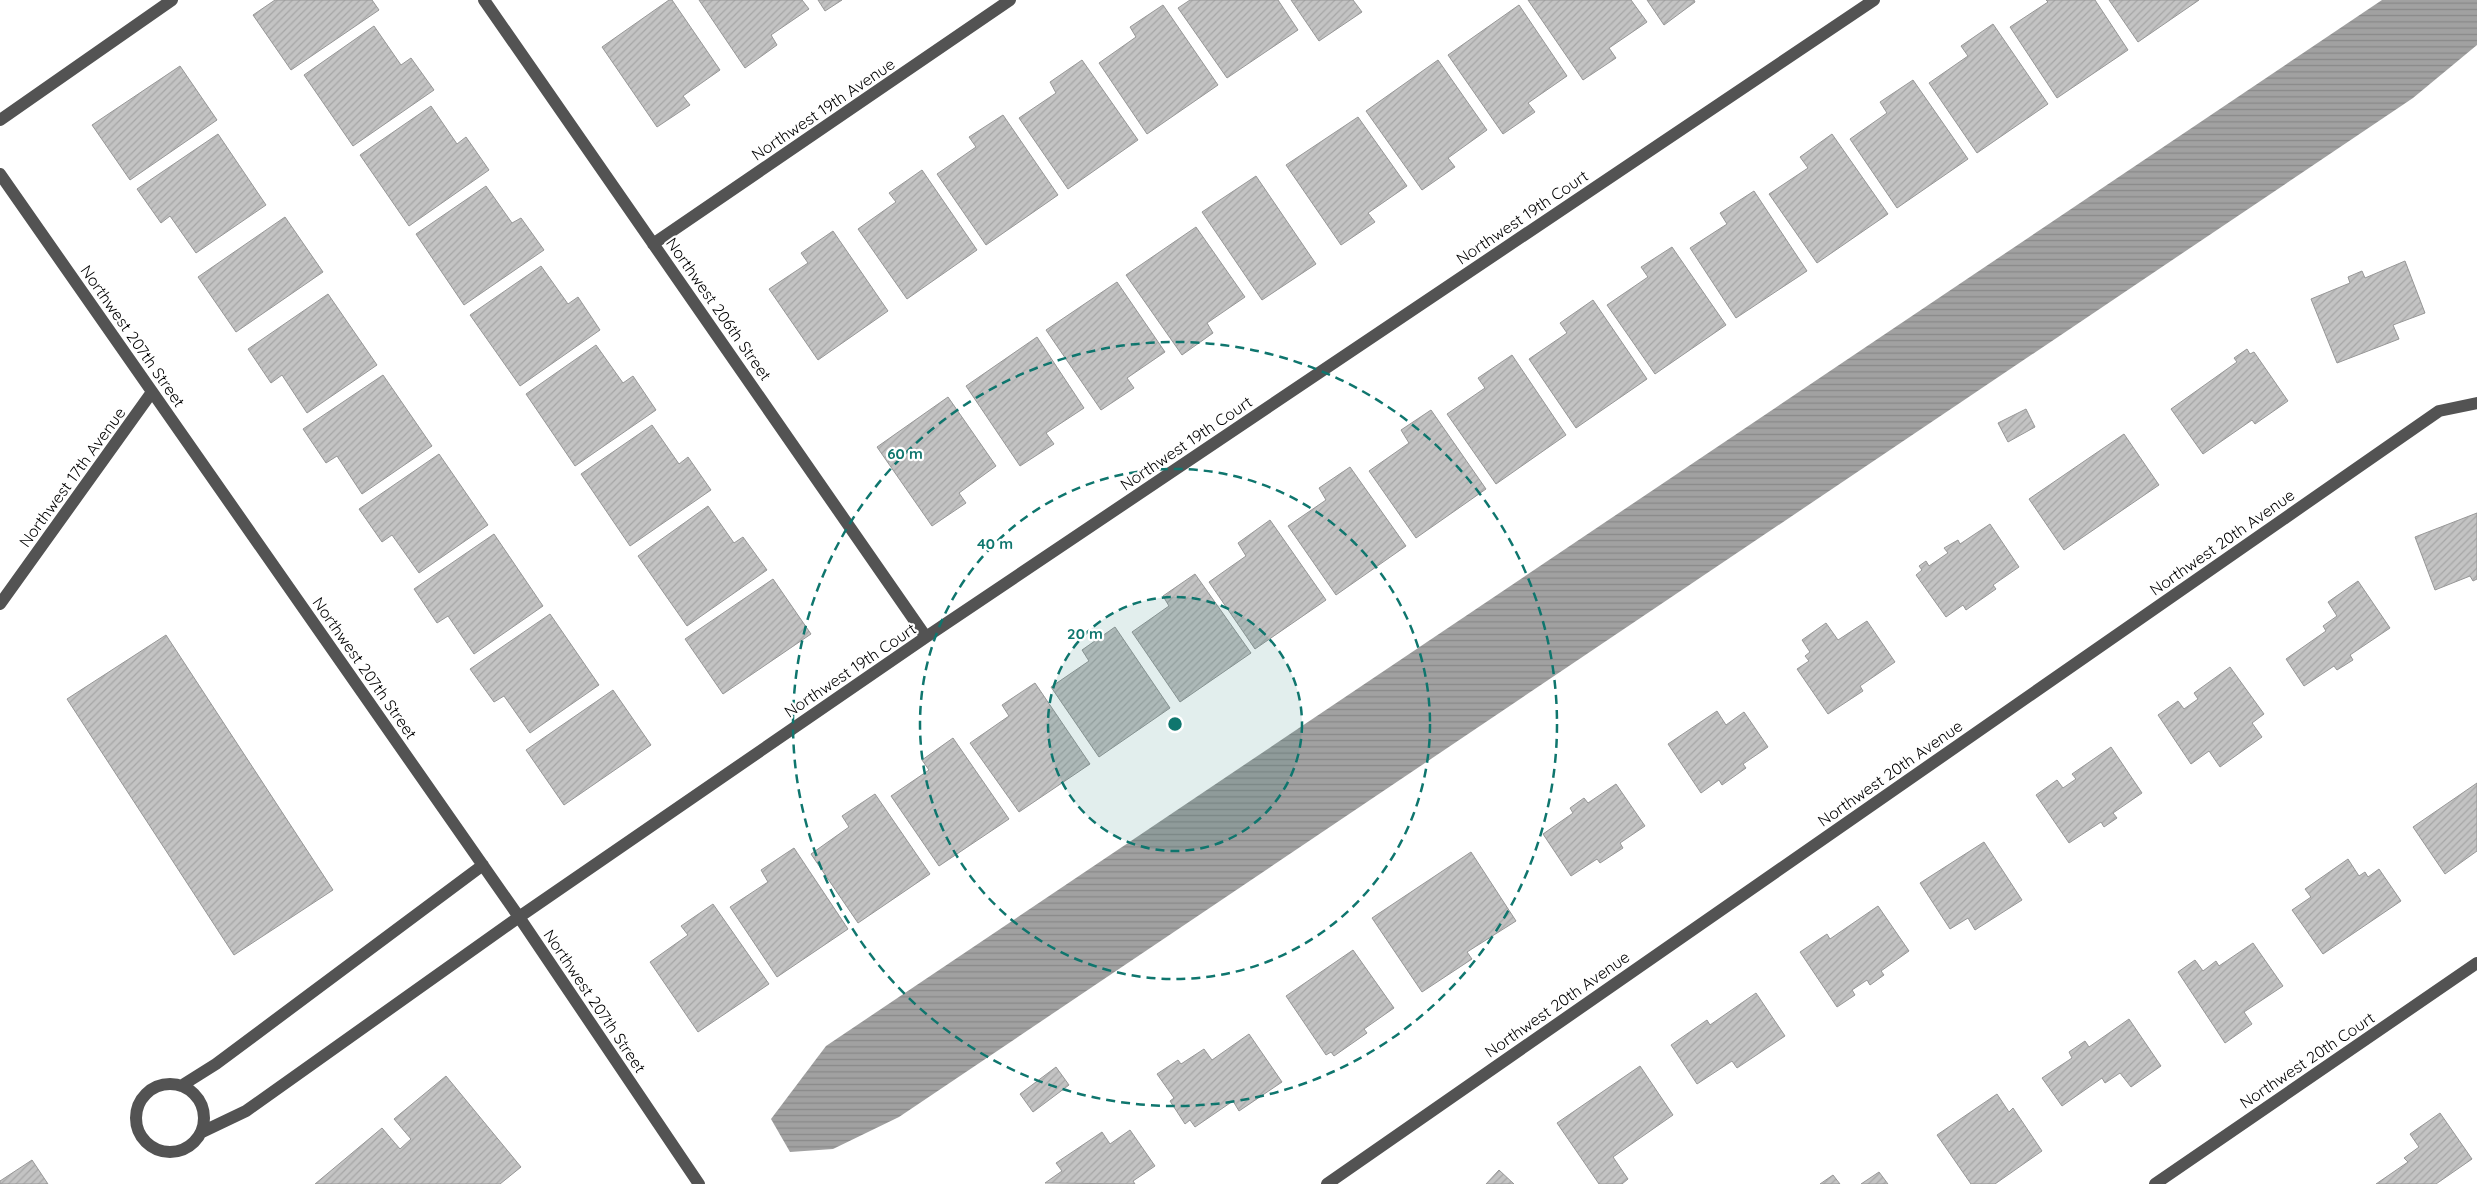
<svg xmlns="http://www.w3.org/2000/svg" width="2477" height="1184" font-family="Quicksand,sans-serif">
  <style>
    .water { fill: url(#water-rules) }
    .building { fill: url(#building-hatch); stroke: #979797 }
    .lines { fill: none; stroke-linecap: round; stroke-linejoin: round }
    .minor { stroke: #535353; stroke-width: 12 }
    .ring { fill: none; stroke: #0f766e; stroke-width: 2.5; stroke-dasharray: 9 6 }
    .labels { text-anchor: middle; stroke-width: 4.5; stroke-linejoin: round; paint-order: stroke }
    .street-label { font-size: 16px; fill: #000; stroke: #fff }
    .centre { fill: #0f766e; stroke: #fff; stroke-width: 2.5 }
    .ring-label { font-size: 15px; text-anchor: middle; font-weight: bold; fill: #0f766e; stroke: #fff; stroke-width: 4.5; stroke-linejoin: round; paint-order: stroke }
  </style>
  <defs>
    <pattern id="water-rules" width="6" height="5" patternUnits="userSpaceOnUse" patternTransform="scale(1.25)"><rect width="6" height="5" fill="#a1a1a1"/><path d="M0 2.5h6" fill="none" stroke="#898989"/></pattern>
    <pattern id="building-hatch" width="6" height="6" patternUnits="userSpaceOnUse" patternTransform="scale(1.25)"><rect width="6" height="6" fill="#c3c3c3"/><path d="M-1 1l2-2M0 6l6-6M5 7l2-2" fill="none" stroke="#a6a6a6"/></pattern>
  </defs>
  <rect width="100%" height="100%" fill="#fff"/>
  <path class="water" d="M2382 0H2477V45L2413 98 899 1117 833 1149 790 1152 771 1119 826 1046Z"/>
  <path class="building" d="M275 0H372L379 10 291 70 253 15Z
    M669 0H672L720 70 683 96 690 105 657 127 602 47Z
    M699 0H802L809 9 771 35 777 45 745 68Z
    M818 0H842L825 11Z
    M1190 0H1278L1298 30 1227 78 1178 8Z
    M1291 0H1353L1362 12 1319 41Z
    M1528 0H1631L1647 22 1609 48 1616 58 1583 80Z
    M1647 0H1694L1695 2 1664 25Z
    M2046 0H2095L2128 50 2057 98 2010 27 2048 2Z
    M2109 0H2199L2138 42Z
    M1163 5 1218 85 1147 134 1099 63 1136 37 1130 27Z
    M1519 5 1567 76 1528 103 1535 112 1503 134 1448 55Z
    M1993 24 2048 104 1977 153 1929 83 1968 56 1961 46Z
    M374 26 401 65 411 58 434 90 353 146 304 75Z
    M1082 60 1138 140 1068 189 1019 118 1056 93 1050 82Z
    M1438 60 1487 130 1448 158 1455 167 1422 190 1366 111Z
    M180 66 217 120 130 180 92 125Z
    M1913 80 1968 159 1897 208 1850 139 1887 113 1880 102Z
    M431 106 457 144 466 137 489 170 409 226 360 155Z
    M1003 115 1058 195 986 245 937 174 976 147 969 137Z
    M1358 117 1407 186 1368 213 1375 222 1341 245 1286 165Z
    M218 134 266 205 196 253 170 216 161 223 137 189Z
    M1832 134 1888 214 1817 263 1769 194 1808 168 1800 157Z
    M922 170 977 250 907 299 858 229 896 202 889 193Z
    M1256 176 1316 264 1262 300 1202 212Z
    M486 186 512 223 521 218 544 250 464 305 416 234Z
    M1754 191 1807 271 1736 318 1690 248 1727 224 1720 213Z
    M285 217 323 272 236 332 198 277Z
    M1196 227 1245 297 1207 323 1213 333 1182 355 1126 275Z
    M833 231 888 311 818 360 769 289 808 263 801 253Z
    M1672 247 1726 325 1655 374 1607 305 1648 277 1641 267Z
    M2405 261 2425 313 2393 325 2399 339 2337 363 2311 299 2350 283 2348 277 2362 271 2365 278Z
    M541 266 568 304 578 297 600 330 520 386 470 315Z
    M1117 282 1165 352 1127 378 1134 388 1101 410 1046 330Z
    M328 294 377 365 307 413 282 375 271 383 248 349Z
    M1593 300 1647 379 1576 428 1529 359 1567 333 1560 323Z
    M1037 337 1084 408 1046 433 1054 444 1020 466 966 386Z
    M596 345 623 383 633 376 656 410 575 466 526 394Z
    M2247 349 2250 354 2254 352 2288 401 2255 424 2252 420 2203 454 2171 409 2237 362 2234 358Z
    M1512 355 1566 435 1496 484 1447 414 1485 388 1478 378Z
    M383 375 432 446 362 494 337 456 326 463 303 429Z
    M948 397 996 466 959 493 966 503 932 526 877 447Z
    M2026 409 2035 427 2008 442 1998 423Z
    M1431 410 1486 489 1416 538 1369 471 1409 443 1401 430Z
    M652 425 679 464 688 457 711 490 630 546 581 474Z
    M2124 434 2159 485 2064 550 2029 499Z
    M439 454 488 525 419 573 392 535 382 542 359 509Z
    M1350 467 1406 546 1336 595 1288 526 1326 500 1319 488Z
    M708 506 734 543 743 537 767 570 687 626 638 556Z
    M2477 513V579L2473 581 2470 576 2435 590 2415 537Z
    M1270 520 1326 600 1255 649 1209 582 1246 556 1238 543Z
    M1990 524 2019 567 1993 585 1996 589 1966 610 1963 605 1946 617 1916 575 1922 570 1919 566 1926 561 1929 566 1948 553 1944 548 1958 540 1960 544Z
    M494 534 543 606 474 654 448 616 437 623 414 589Z
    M1195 574 1251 653 1180 702 1132 632 1169 606 1163 596Z
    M773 579 811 634 723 694 685 639Z
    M2358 581 2390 628 2350 655 2353 660 2337 670 2334 666 2304 686 2286 659 2326 631 2323 626 2337 616 2328 602Z
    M550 614 599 685 530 733 504 696 494 702 470 669Z
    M1867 621 1895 662 1860 686 1863 691 1828 714 1797 669 1809 661 1805 656 1810 652 1802 640 1826 623 1838 640Z
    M1115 627 1170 708 1099 757 1051 687 1089 661 1082 650Z
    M166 635 333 890 234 955 67 699Z
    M2230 667 2264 714 2252 723 2262 737 2220 767 2209 751 2191 764 2158 715 2178 701 2184 709 2198 699 2194 693Z
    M1035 683 1090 764 1019 812 970 743 1009 716 1002 705Z
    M613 690 651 745 564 805 526 750Z
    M1717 711 1726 725 1744 712 1768 747 1743 764 1746 768 1722 785 1719 780 1701 793 1668 744Z
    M953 738 1009 819 939 866 891 796 929 770 922 760Z
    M2111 747 2142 793 2113 813 2117 818 2104 827 2101 822 2069 843 2036 795 2057 780 2063 788 2076 779 2072 774Z
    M2477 783V851L2445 874 2413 827Z
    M1616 784 1645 826 1620 843 1623 848 1600 863 1597 859 1571 876 1543 834 1573 813 1570 808 1584 798 1588 803Z
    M875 794 930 874 858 923 811 854 849 827 842 816Z
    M1984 842 2022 900 1975 930 1968 918 1950 929 1920 883Z
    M794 848 848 929 777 977 730 907 768 882 761 870Z
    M1471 852 1516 921 1467 952 1472 959 1422 992 1372 918Z
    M2348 859 2359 876 2365 872 2368 877 2379 869 2401 901 2323 954 2292 910 2311 897 2305 889Z
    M713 904 769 984 698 1032 650 962 688 935 681 926Z
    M1878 906 1909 951 1881 971 1884 975 1870 985 1867 980 1852 990 1855 995 1837 1007 1800 952 1827 934 1830 939Z
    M2253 943 2283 986 2244 1012 2252 1024 2225 1043 2178 972 2195 960 2203 971 2216 961 2219 966Z
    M1353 950 1394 1008 1364 1029 1367 1033 1334 1056 1331 1052 1326 1055 1286 996Z
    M1756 993 1785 1036 1737 1068 1732 1061 1697 1084 1671 1045 1707 1020 1710 1025Z
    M2129 1019 2161 1066 2131 1087 2120 1073 2105 1083 2102 1078 2062 1106 2042 1078 2072 1058 2069 1052 2085 1041 2089 1047Z
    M1249 1034 1282 1082 1239 1111 1233 1101 1195 1127 1190 1120 1185 1124 1170 1101 1174 1098 1157 1074 1178 1060 1181 1064 1204 1049 1212 1060Z
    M1640 1066 1673 1115 1613 1157 1628 1179 1622 1184H1599L1557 1123Z
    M1056 1067 1069 1085 1033 1112 1020 1094Z
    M446 1076 521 1167 500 1184H315L382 1128 400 1149 411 1139 394 1119Z
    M1997 1094 2009 1112 2013 1108 2042 1151 1995 1184H1971L1937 1135Z
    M2440 1113 2472 1159 2436 1184H2376L2408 1162 2404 1158 2419 1147 2410 1134Z
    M1130 1130 1155 1166 1133 1181 1135 1184 1045 1183 1062 1171 1056 1163 1102 1132 1110 1144Z
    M32 1160 48 1184H0V1181Z
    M1499 1170 1514 1184H1486Z
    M1879 1172 1888 1184H1861Z
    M1833 1175 1840 1184H1820Z"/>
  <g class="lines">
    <path class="minor" d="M484 0 926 637
      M0 120 172 0
      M0 174 519 917 699 1184
      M653 244 1010 0
      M0 604 152 392
      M136 1118a34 34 0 1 1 68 0a34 34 0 1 1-68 0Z
      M181 1086 216 1064 483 865
      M202 1132 246 1111 519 917 926 637 1874 0
      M1327 1184 2439 411 2477 403
      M2155 1184 2477 963"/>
  </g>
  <circle cx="1175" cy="724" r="127" fill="#0f766e" fill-opacity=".12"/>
  <g class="ring">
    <circle cx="1175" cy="724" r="127"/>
    <circle cx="1175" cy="724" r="255"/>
    <circle cx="1175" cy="724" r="382"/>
  </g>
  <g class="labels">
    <g class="street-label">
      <text transform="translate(823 109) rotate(-34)" y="6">Northwest 19th Avenue</text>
      <text transform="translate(1522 217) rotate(-34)" y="6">Northwest 19th Court</text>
      <text transform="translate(719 309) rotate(55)" y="6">Northwest 206th Street</text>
      <text transform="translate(133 336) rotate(55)" y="6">Northwest 207th Street</text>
      <text transform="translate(1186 443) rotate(-34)" y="6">Northwest 19th Court</text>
      <text transform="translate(72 477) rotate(-54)" y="6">Northwest 17th Avenue</text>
      <text transform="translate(2222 542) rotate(-35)" y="6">Northwest 20th Avenue</text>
      <text transform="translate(365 668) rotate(55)" y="6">Northwest 207th Street</text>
      <text transform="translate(850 670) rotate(-34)" y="6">Northwest 19th Court</text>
      <text transform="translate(1890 773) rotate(-35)" y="6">Northwest 20th Avenue</text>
      <text transform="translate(595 1001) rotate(56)" y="6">Northwest 207th Street</text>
      <text transform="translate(1557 1004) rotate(-35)" y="6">Northwest 20th Avenue</text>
      <text transform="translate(2307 1060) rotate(-34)" y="6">Northwest 20th Court</text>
    </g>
  </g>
  <circle cx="1175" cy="724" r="8" class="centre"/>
  <g class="ring-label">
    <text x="905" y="459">60 m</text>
    <text x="995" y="549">40 m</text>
    <text x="1085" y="639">20 m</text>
  </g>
</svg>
